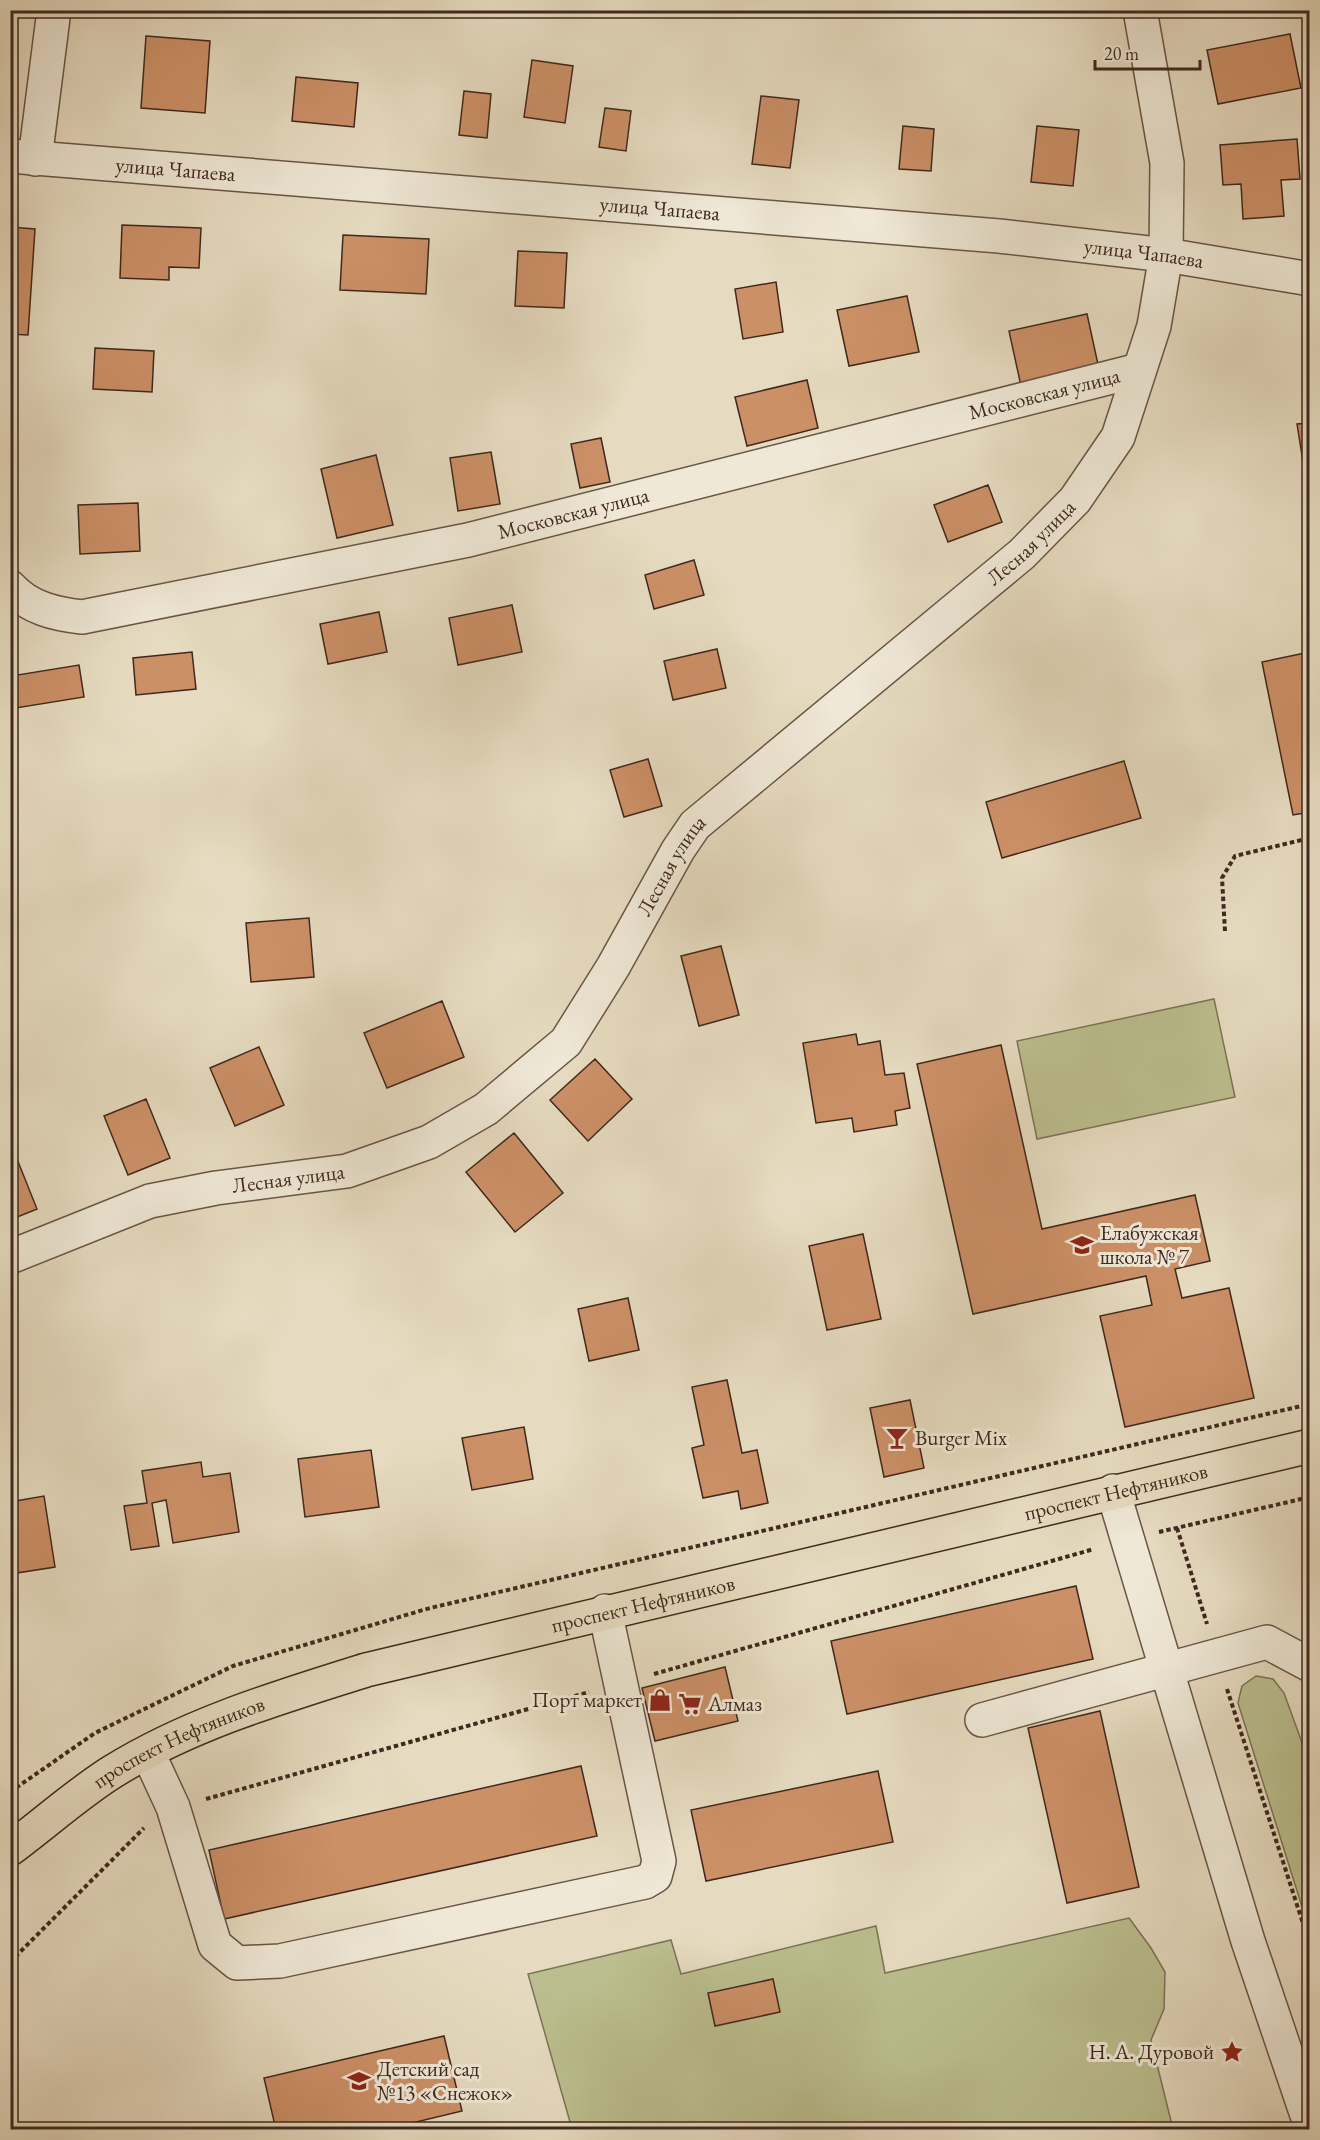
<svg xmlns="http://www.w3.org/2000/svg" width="1320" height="2140" font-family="'EB Garamond',serif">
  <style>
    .green { fill: #bbbe8e; stroke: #7e7356; stroke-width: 1.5 }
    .building { fill: #cc9067; stroke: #40281e; stroke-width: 1.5 }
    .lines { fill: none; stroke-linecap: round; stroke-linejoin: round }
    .minor-casing { stroke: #6a5546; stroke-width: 36 }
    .major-casing { stroke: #40281e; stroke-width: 36 }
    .path { stroke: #40281e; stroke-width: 4; stroke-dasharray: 4.5 3; stroke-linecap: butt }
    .minor { stroke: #efe8d6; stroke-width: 33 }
    .major { stroke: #e6dbc0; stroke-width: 33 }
    .labels { text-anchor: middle; stroke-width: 6; stroke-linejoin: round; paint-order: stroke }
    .street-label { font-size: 21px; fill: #40281e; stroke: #efe8d6 }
    .poi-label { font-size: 21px; fill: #40281e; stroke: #efe8d6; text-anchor: start }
  </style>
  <rect width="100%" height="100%" fill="#e6dbc0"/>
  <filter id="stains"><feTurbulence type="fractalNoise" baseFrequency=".00333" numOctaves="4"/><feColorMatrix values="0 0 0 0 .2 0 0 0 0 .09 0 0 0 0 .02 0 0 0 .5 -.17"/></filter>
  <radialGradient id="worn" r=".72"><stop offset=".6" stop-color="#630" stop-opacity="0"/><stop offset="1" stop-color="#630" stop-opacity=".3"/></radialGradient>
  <path class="green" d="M1214 999 1235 1097 1037 1139 1017 1041Z
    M1256 1676 1273 1679 1284 1693 1309 1762V1929L1238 1703 1242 1686Z
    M1129 1918 1151 1948 1165 1972 1164 2009 1151 2040 1173 2129H572L528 1974 671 1940 681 1974 876 1926 885 1973Z"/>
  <path class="building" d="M1290 34 1301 88 1218 104 1207 50Z
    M146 36 210 41 205 113 141 108Z
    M532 60 573 66 565 123 524 117Z
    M296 77 358 83 354 127 292 121Z
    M464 91 491 94 487 138 459 135Z
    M761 96 799 100 790 168 752 164Z
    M605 108 631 111 626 151 599 147Z
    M903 126 934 129 931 171 899 169Z
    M1037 126 1079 130 1073 186 1031 182Z
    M1297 139 1300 179 1281 180 1284 216 1243 219 1241 184 1223 185 1220 145Z
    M122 225 201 228 199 268 169 267V280L120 278Z
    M10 227 35 229 28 335 10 334Z
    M343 235 429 239 426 294 340 290Z
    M518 251 567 253 564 308 515 306Z
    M776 282 783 332 743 339 735 289Z
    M907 296 919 352 849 366 837 310Z
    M1087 314 1099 369 1021 386 1009 331Z
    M95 348 154 351 152 392 93 389Z
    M807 380 818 428 747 446 735 397Z
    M1310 423V492L1308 493 1297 424Z
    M601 438 610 482 580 488 571 444Z
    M491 452 500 504 458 511 450 458Z
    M376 455 393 525 337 538 321 469Z
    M988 485 1002 522 948 542 934 505Z
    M138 503 140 551 80 554 78 505Z
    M694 560 704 595 654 609 645 575Z
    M512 605 522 652 458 665 449 618Z
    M379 612 387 652 328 664 320 624Z
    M717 649 726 688 673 700 664 661Z
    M192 652 196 689 136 695 133 658Z
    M1310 652V812L1293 815 1262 662Z
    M79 665 84 697 16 708 11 676Z
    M648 759 662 806 624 817 610 770Z
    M1124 761 1141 818 1002 858 986 802Z
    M309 918 314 977 251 982 246 923Z
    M721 946 739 1015 699 1026 681 956Z
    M442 1001 464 1057 387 1088 364 1033Z
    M856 1034 858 1045 880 1041 885 1075 904 1073 910 1108 895 1111 897 1125 854 1132 852 1118 816 1123 803 1043Z
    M1001 1045 1042 1229 1195 1195 1210 1261 1175 1269 1182 1298 1229 1288 1254 1398 1125 1427 1100 1316 1152 1305 1146 1276 973 1314 917 1064Z
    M259 1047 284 1105 235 1126 210 1068Z
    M595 1059 632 1099 588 1141 550 1100Z
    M146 1099 170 1158 128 1175 104 1116Z
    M514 1133 563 1193 515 1232 466 1172Z
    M13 1149 37 1209 10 1220V1150Z
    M863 1234 881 1319 827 1330 809 1246Z
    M628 1298 639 1350 589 1361 578 1309Z
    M727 1380 742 1453 757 1450 768 1503 741 1509 738 1491 703 1498 692 1448 704 1445 692 1387Z
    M910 1400 924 1468 884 1477 870 1408Z
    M524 1427 533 1479 472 1490 462 1438Z
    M371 1450 379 1507 305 1517 298 1459Z
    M201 1462 203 1477 230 1473 239 1532 173 1543 166 1500 152 1503 159 1546 131 1550 124 1506 147 1503 142 1471Z
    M44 1496 55 1567 10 1574V1502Z
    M1076 1586 1093 1659 847 1714 831 1641Z
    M725 1667 738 1721 655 1741 642 1688Z
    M1100 1711 1139 1887 1067 1903 1028 1728Z
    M581 1766 597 1836 224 1919 209 1850Z
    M878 1771 893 1842 706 1881 691 1810Z
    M773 1979 780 2012 715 2026 708 1993Z
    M444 2036 462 2111 383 2130H276L264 2078Z"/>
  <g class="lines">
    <g class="minor-casing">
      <g id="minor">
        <path id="s1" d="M10 156 999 236 1166 255 1310 279"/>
        <path d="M35 159 54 10"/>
        <path id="s2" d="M10 587C29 608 55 614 82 617L468 540 1139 370"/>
        <path id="s3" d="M10 1257 150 1201 216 1188 347 1171 429 1142 486 1109 566 1042 613 967 678 850 695 825 1022 554 1075 500 1118 437 1154 326 1166 255 1167 163 1140 10"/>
        <path d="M1113 1491 1248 1941 1310 2124"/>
        <path d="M982 1720 1267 1642 1310 1665"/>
        <path d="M148 1753 173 1807 215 1945 237 1963 280 1961 645 1882 655 1876 659 1861 605 1611"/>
      </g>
    </g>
    <g class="major-casing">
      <g id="major">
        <path id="s4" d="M10 1849C44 1824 77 1794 112 1772 189 1724 280 1697 366 1670L1310 1446"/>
      </g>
    </g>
    <path class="path" d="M1225 931 1222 878 1235 856 1310 838
      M1177 1528 1207 1624
      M1159 1532 1310 1497
      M654 1674 1094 1549
      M1227 1689 1310 1945
      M10 1792 95 1733 233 1666 430 1608 1310 1404
      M206 1799 589 1692
      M10 1962 144 1828"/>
    <use href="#minor" class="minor"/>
    <use href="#major" class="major"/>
  </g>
  <defs>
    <g id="school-bare" transform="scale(1.8)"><path d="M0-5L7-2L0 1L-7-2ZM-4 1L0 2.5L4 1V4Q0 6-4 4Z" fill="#8f2418" stroke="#efe8d6" stroke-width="2.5" paint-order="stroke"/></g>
    <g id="bar-bare" transform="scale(1.8)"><path d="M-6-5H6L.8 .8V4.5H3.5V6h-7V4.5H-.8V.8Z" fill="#8f2418" stroke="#efe8d6" stroke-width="2.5" paint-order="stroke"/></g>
    <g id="shop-bare" transform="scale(1.8)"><path d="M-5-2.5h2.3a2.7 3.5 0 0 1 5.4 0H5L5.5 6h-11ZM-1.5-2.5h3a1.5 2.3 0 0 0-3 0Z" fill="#8f2418" stroke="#efe8d6" stroke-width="2.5" paint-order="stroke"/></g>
    <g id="supermarket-bare" transform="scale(1.8)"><path d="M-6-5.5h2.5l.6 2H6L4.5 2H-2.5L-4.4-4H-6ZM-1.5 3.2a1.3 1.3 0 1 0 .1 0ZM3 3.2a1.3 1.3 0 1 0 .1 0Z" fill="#8f2418" stroke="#efe8d6" stroke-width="2.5" paint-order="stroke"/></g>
    <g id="sight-bare" transform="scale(1.8)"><path d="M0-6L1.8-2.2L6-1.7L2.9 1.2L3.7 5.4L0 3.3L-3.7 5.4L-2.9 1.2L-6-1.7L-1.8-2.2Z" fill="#8f2418" stroke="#efe8d6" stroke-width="2.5" paint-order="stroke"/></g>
  </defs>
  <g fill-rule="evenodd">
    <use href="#school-bare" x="1082" y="1245"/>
    <use href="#bar-bare" x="897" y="1438"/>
    <use href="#shop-bare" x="660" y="1700"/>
    <use href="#supermarket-bare" x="690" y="1704"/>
    <use href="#sight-bare" x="1232" y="2052"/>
    <use href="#school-bare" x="359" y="2081"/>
  </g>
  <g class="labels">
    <g class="street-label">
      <text dy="7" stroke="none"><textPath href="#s1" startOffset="166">улица Чапаева</textPath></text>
      <text dy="7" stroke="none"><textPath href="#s1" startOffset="652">улица Чапаева</textPath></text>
      <text dy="7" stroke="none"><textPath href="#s1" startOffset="1138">улица Чапаева</textPath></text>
      <text dy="7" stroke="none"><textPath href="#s2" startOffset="1068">Московская улица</textPath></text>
      <text dy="7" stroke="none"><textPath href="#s2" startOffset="582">Московская улица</textPath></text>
      <text dy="7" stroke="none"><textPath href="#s3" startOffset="1299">Лесная улица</textPath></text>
      <text dy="7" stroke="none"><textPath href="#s3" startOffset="813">Лесная улица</textPath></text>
      <text dy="7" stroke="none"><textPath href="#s3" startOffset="291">Лесная улица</textPath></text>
      <text dy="7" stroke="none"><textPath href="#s4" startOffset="1173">проспект Нефтяников</textPath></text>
      <text dy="7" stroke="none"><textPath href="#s4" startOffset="687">проспект Нефтяников</textPath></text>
      <text dy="7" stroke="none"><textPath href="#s4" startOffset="201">проспект Нефтяников</textPath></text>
    </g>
    <g class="poi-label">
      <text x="1100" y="1240">Елабужская<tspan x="1100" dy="24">школа № 7</tspan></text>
      <text x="915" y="1445">Burger Mix</text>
      <text x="642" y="1707" text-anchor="end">Порт маркет</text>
      <text x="708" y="1711">Алмаз</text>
      <text x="1214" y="2059" text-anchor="end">Н. А. Дуровой</text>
      <text x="377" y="2076">Детский сад<tspan x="377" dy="24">№13 «Снежок»</tspan></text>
    </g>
  </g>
  <rect width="1320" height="2140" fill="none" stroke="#e6dbc0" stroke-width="36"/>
  <rect x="12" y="12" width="1296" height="2116" fill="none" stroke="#40281e" stroke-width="3"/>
  <rect x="18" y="18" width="1284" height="2104" fill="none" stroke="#40281e" stroke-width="1.5"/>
  <path d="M1095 60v9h105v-9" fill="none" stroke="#40281e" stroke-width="3"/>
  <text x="1104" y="60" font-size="18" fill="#40281e" stroke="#efe8d6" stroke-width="4.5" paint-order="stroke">20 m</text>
  <rect width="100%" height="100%" filter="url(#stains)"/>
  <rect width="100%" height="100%" fill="url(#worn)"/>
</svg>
